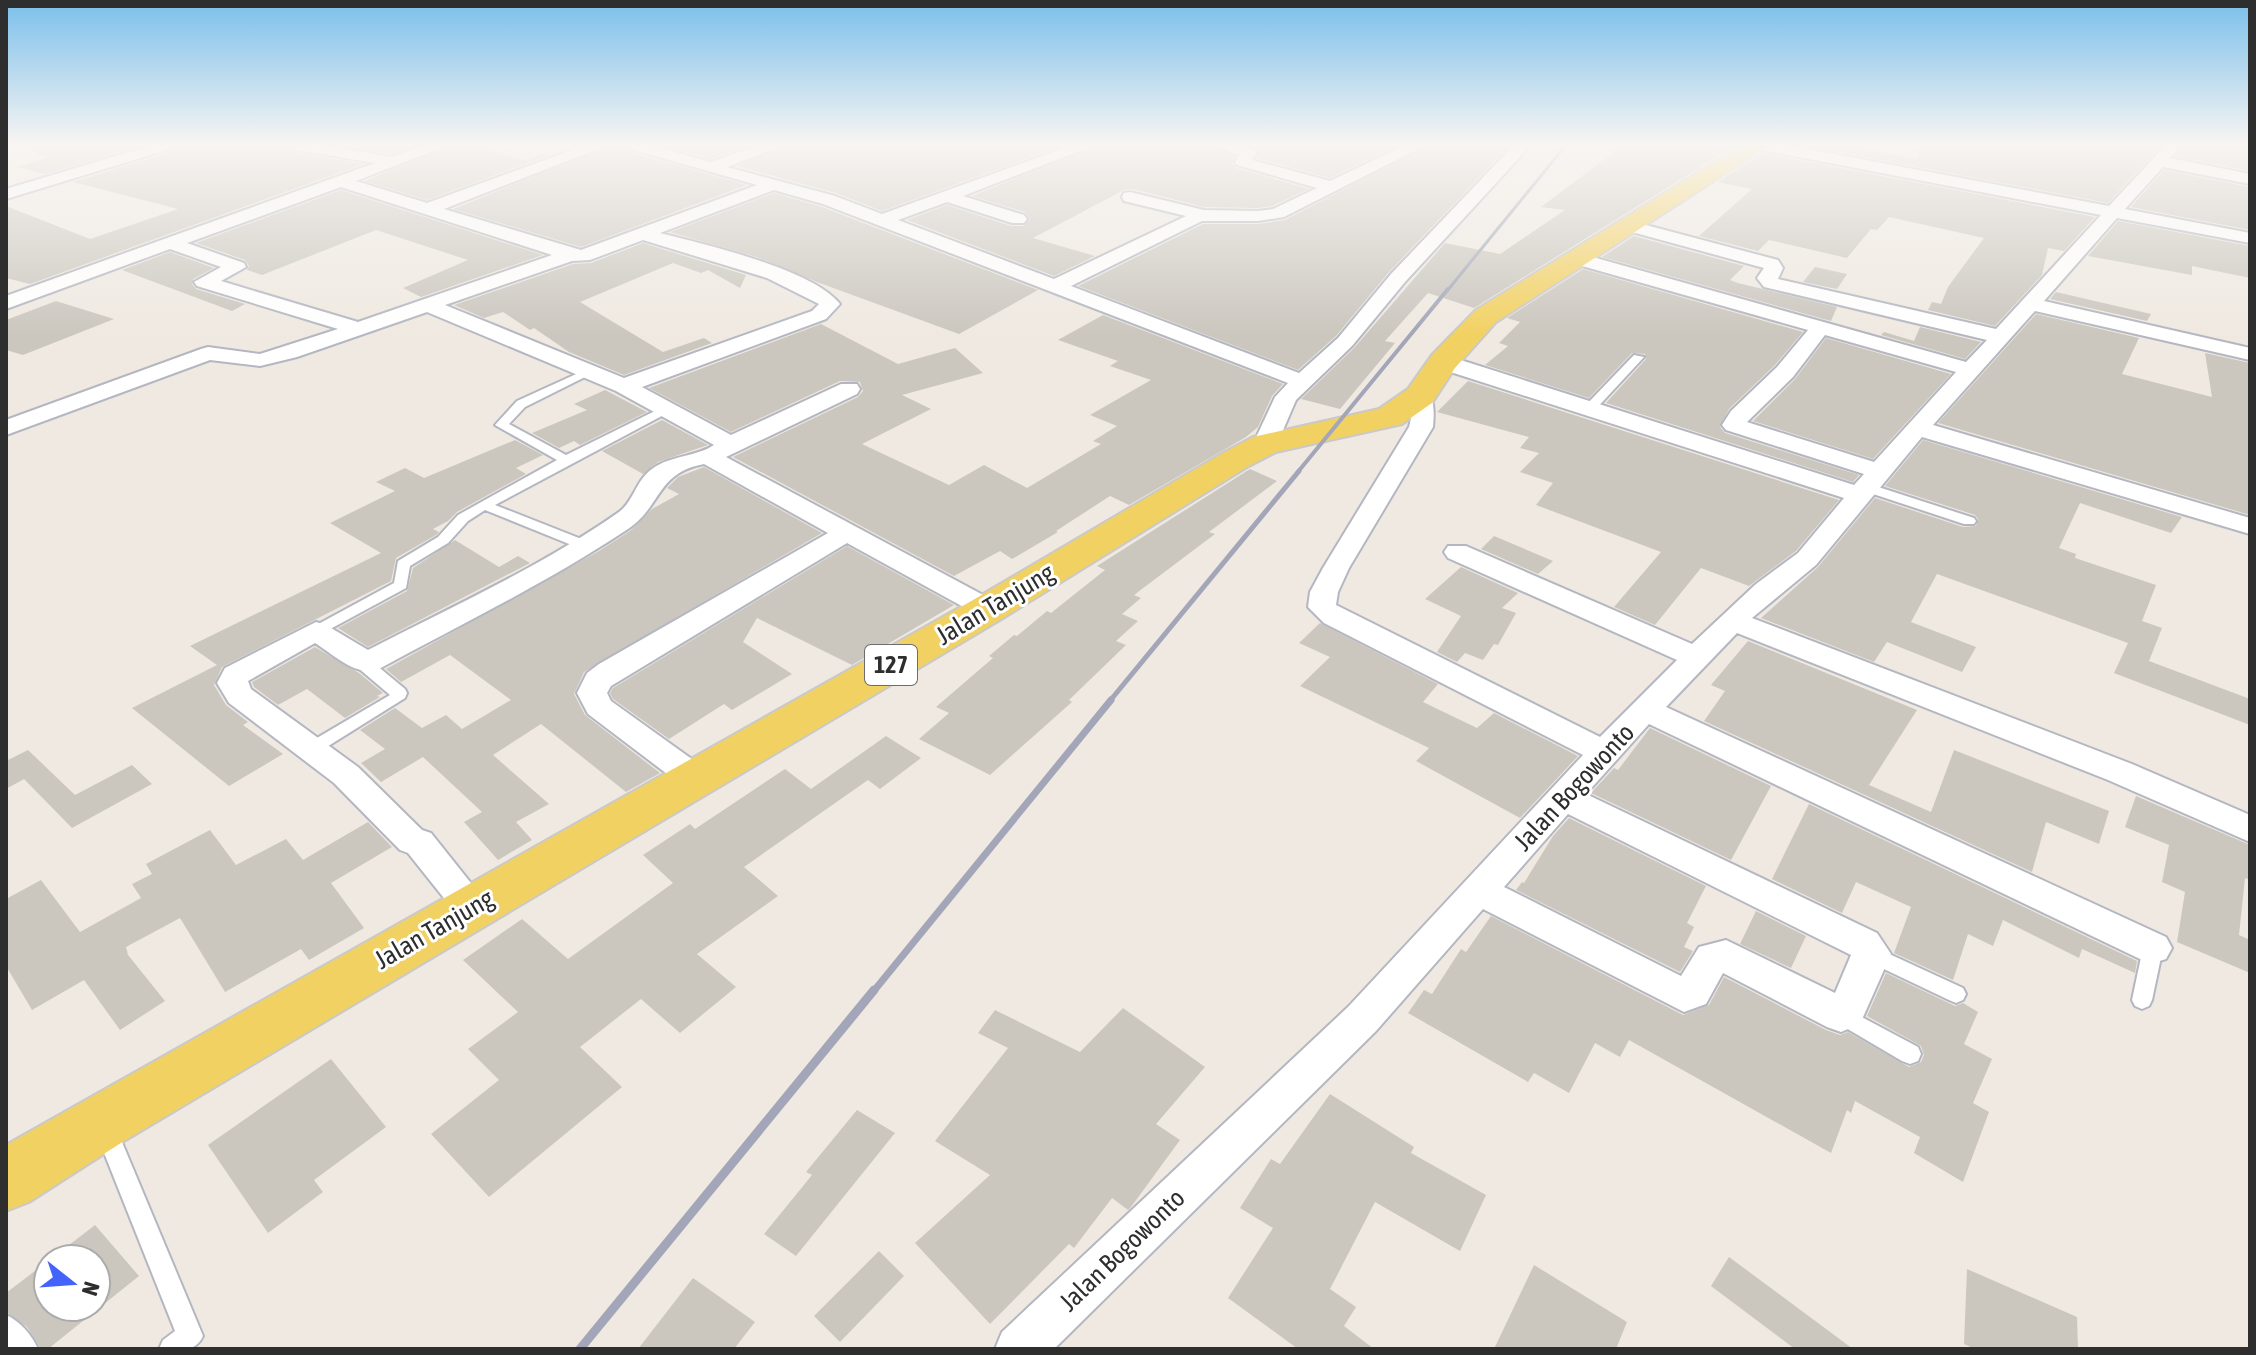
<svg xmlns="http://www.w3.org/2000/svg" width="2256" height="1355" font-family="'Asap Condensed',sans-serif">
  <style>
    .building { fill: #cbc7bf }
    .lines { fill: none; stroke-linecap: round; stroke-linejoin: round }
    .lane-casing { stroke: #b4b7c1; stroke-width: 4 }
    .street-casing { stroke: #b4b7c1; stroke-width: 4 }
    .primary-casing { stroke: #c9c9c9; stroke-width: 4 }
    .lane { fill: #fff; fill-rule: evenodd }
    .street { fill: #fff; fill-rule: evenodd }
    .primary { fill: #f2d163; fill-rule: evenodd }
    .rail-far4 { stroke: #a3a6b8; stroke-width: 3 }
    .rail-far3 { stroke: #a3a6b8; stroke-width: 4 }
    .rail-far2 { stroke: #a3a6b8; stroke-width: 5 }
    .rail-far1 { stroke: #a3a6b8; stroke-width: 7 }
    .rail { stroke: #a3a6b8; stroke-width: 9 }
    .labels { text-anchor: middle; stroke-width: 6; stroke-linejoin: round; paint-order: stroke }
    .shield { fill: #fff; stroke: #6d6d6d; stroke-width: 2 }
    .shield-label { font-size: 24px; font-weight: bold; fill: #2e2e2e }
    .street-label { font-size: 26px; fill: #2e2e2e; stroke: #fff }
  </style>
  <rect width="100%" height="100%" fill="#efe9e1"/>
  <path class="building" d="M36 145H142L45 174 16 167 49 157 35 154Z
    M179 145H286L296 153 363 164 30 284 6 278V206L90 239 178 209 73 182 174 151Z
    M340 145H417L392 154Z
    M451 145H470L527 160 543 154 549 155 427 200 365 181Z
    M611 145H621L626 151 747 185 581 247 453 209Z
    M660 145H752L710 159Z
    M787 145H1064L882 211 836 193 737 166Z
    M1098 145H1207L1235 157 1232 164 1236 168 1309 189 1272 206 1258 208 1204 207 1133 189 1124 190 1033 238 1095 256 1054 276 907 220 947 205 1011 226H1024L1030 219 1025 212 972 196Z
    M1247 145H1399L1330 178 1257 158 1256 148Z
    M1429 145H1510L1389 272 1336 336 1298 370 1078 286 1203 224H1258L1285 220Z
    M1623 145H1736L1474 308 1428 293 1385 341 1395 343 1340 409 1301 399 1354 348 1445 243 1500 254 1565 210 1541 207Z
    M1802 145H1841L1917 159 1918 145H2162L2108 203Z
    M2185 145 2250 148V171L2176 156Z
    M1762 153 2095 217 2064 251 2048 248 2042 275 1995 326 1928 310 1932 302 1941 304 1948 287 1984 238 1889 217 1877 230 1871 229 1847 258 1769 240 1758 251 1699 236 1752 189 1718 182Z
    M2164 170 2250 187V230L2131 207Z
    M341 190 543 255 421 297 403 288 468 260 376 230 262 275 247 270 249 266 245 260 196 243Z
    M774 193 822 207 1038 290 959 334 817 282 757 257 670 232Z
    M2118 221 2250 246V278L2192 266V275L2088 256Z
    M1634 236 1744 266 1730 280 1738 283 1837 307 1831 321 1602 257Z
    M643 243 746 275 740 288 708 270 701 273 673 263 580 302 663 352 704 338 712 343 624 375 569 352 534 328 530 330 503 312 484 318 454 305 573 264 591 263Z
    M170 252 214 268 193 279 192 284 196 289 245 304 232 311 122 270Z
    M1815 267 1847 274 1837 289 1803 282Z
    M1583 269 1803 332 1775 365 1729 409 1720 427 1725 433 1859 475 1853 482 1606 403 1646 359 1645 354 1632 353 1589 398 1485 365 1508 346 1499 343 1520 322 1507 318Z
    M2056 292 2151 314 2147 321 2050 299Z
    M56 301 114 319 23 355 6 350V320Z
    M2036 314 2139 338 2122 374 2212 397 2205 353 2250 363V515L1938 423Z
    M1103 315 1283 384 1272 396 1258 427 1246 437 1129 505 1110 496 1056 531 1058 532 1012 559 1000 551 954 576 733 457 858 397 863 391 860 382 840 381 731 432 649 388 821 324 898 364 955 348 983 373 902 395 931 409 862 444 949 485 984 465 1027 488 1101 444 1093 441 1117 426 1090 415 1151 380 1110 366 1118 361 1058 340Z
    M1920 327 1981 342 1965 359 1881 335 1884 332 1914 341Z
    M1826 338 1951 374 1873 459 1753 421 1795 379Z
    M1468 381 1839 500 1796 551 1749 586 1701 568 1655 625 1614 607 1661 552 1536 505 1553 483 1520 472 1539 453 1520 448 1529 437 1437 412Z
    M605 390 647 412 580 445 574 441 559 448 532 433 587 410 574 404Z
    M662 420 708 445 658 462 643 474 602 451Z
    M515 440 543 455 516 468 526 474 457 512 448 521 433 529 439 532 436 535 396 558 391 581 222 667 214 685 226 705 248 722 243 725 283 754 229 786 132 708 217 665 190 646 381 553 330 523 395 491 376 482 405 468 424 478Z
    M1923 440 2182 517 2171 533 2080 503 2059 548 2076 554 2075 558 2156 585 2142 621 2162 628 2149 661 2250 699V725L2114 673 2128 643 1937 574 1911 622 1976 647 1962 672 1887 642 1874 662 1761 618 1818 567 1875 498 1963 527 1976 526 1978 519 1975 515 1885 486Z
    M704 467 822 533 584 672 574 694 585 715 660 773 626 792 541 724 493 755 549 804 516 822 532 840 498 860 464 822 482 812 423 757 381 782 361 763 385 749 360 730 395 708 422 728 446 715 462 729 511 700 450 655 401 682 386 669 599 551 630 531 652 509 679 494 667 488 678 477Z
    M1250 469 1277 481 1209 532 1215 534 1134 595 1141 598 1122 614 1138 621 1116 641 1126 645 1069 700 1072 702 990 775 919 739 949 713 936 707 993 658 989 656 1014 635 1017 636 1047 611 1051 613 1105 570 1097 566Z
    M1494 536 1553 561 1538 574 1481 549Z
    M455 540 499 567 518 556 530 563 368 647 338 628 407 591 413 568Z
    M847 546 954 605 852 665 757 618 743 642 792 674 732 710 724 704 669 739 613 699 610 693 613 688Z
    M1461 567 1518 593 1502 608 1516 613 1498 645 1494 644 1483 660 1465 653 1457 662 1437 652 1461 616 1425 599Z
    M1320 623 1438 684 1423 702 1477 728 1494 713 1578 756 1520 818 1416 761 1429 748 1300 686 1330 657 1299 643Z
    M1748 641 1917 710 1869 785 1931 812 1954 750 2109 811 2099 844 2046 822 2032 872 1704 721 1725 691 1711 685Z
    M315 647 359 673 383 693 377 696 380 697 345 718 307 689 278 705 254 687 252 682Z
    M1650 728 1771 786 1731 860 1591 793 1614 768 1618 770Z
    M886 736 921 758 880 789 868 780 744 867 778 896 697 954 736 987 680 1033 641 999 580 1047 622 1087 489 1197 431 1134 499 1080 468 1049 518 1012 463 960 522 919 568 959 673 883 643 855 690 824 695 829 785 769 811 789Z
    M28 750 75 795 132 765 152 784 72 828 24 779 6 789V761Z
    M2136 796 2250 845V880L2245 878 2239 935 2250 940V973L2177 942 2185 892 2162 882 2169 845 2125 827Z
    M1809 804 2137 961 2135 973 2082 949 2079 958 2003 920 1993 946 1968 934 1953 980 1894 953 1911 907 1856 882 1842 913 1772 879Z
    M1569 818 1706 886 1687 923 1694 927 1684 947 1693 951 1680 972 1516 890 1522 882 1524 883 1553 836Z
    M368 822 392 847 331 883 364 928 309 960 301 949 225 992 180 918 126 947 128 955 165 1001 120 1030 84 980 32 1010 6 966V899L41 880 80 932 141 898 132 884 152 874 146 864 210 830 236 865 286 839 303 860Z
    M1756 911 1806 936 1791 968 1740 944Z
    M1491 916 1683 1015 1709 1005 1724 977 1826 1030 1840 1035 1848 1032 1909 1067 1921 1062 1924 1055 1921 1046 1867 1016 1886 973 1955 1006 1963 1003 1978 1012 1964 1044 1992 1059 1973 1103 1989 1112 1963 1182 1914 1153 1920 1137 1855 1101 1851 1113 1847 1110 1831 1153 1629 1040 1620 1057 1595 1043 1569 1093 1534 1073 1528 1082 1408 1013 1424 990 1432 994 1461 949 1466 952Z
    M1123 1008 1205 1067 1156 1124 1180 1140 1131 1207 1128 1210 1112 1198 1074 1248 1069 1244 990 1324 915 1243 990 1175 935 1141 1008 1048 978 1033 995 1010 1080 1052Z
    M331 1059 386 1127 314 1180 323 1192 268 1233 208 1145Z
    M1330 1094 1414 1147 1411 1153 1486 1195 1460 1251 1375 1202 1330 1289 1356 1307 1344 1326 1374 1349H1298L1228 1298 1273 1228 1240 1208 1271 1159 1280 1164Z
    M857 1110 895 1133 796 1256 764 1234 812 1175 806 1172Z
    M95 1225 139 1276 48 1349H41L27 1327 6 1312V1293L48 1261V1307H96V1259H51Z
    M879 1251 904 1276 840 1342 814 1316Z
    M1729 1257 1853 1349H1795L1711 1286Z
    M1534 1265 1627 1322 1616 1349H1494Z
    M1967 1269 2077 1317 2078 1349H1975L1964 1344Z
    M693 1278 755 1322 734 1349H638Z"/>
  <g class="lines">
    <g class="lane-casing">
      <path id="lane" d="M1634 355 1644 357 1594 411H1586V405Z
        M585 370 589 371V375L525 407 509 424 566 455 663 407H671L673 410 495 505 589 542 591 545 589 548H579L485 510 468 521 448 543 410 566 406 588 321 634H311L308 631 311 628 394 583 398 561 438 537 458 515 557 460 495 425 517 401Z
        M1866 483 1974 518 1976 521 1974 524H1964L1861 490V484Z
        M363 658 369 659 405 689 407 693 405 698 317 753H305L302 749 305 745 390 695 357 667 355 663 357 659Z
        M2154 935 2161 937 2164 943 2152 1000 2149 1006 2142 1009 2135 1006 2132 1000 2144 943 2147 937Z
        M1872 946 1963 988 1966 994 1963 1000 1956 1003 1949 1000 1865 960 1862 954 1865 948Z
        M1841 1006 1918 1047 1921 1054 1918 1061 1910 1064 1902 1061 1834 1021 1831 1015 1834 1009Z
        M106 1119 114 1123 203 1336C195 1354 177 1349 159 1349L163 1340 175 1331 95 1130 98 1123Z
        M6 1315C20 1321 32 1335 38 1349H8Z"/>
    </g>
    <g class="street-casing">
      <path id="street" d="M152 145H176L173 148 6 199V189Z
        M289 145H323L392 157 426 145H448L356 181 427 203 586 145H608L444 209 581 250 757 185 627 148 624 145H649L710 162 761 145H784L727 167 835 196 882 214 1073 145H1095L963 196 1024 215 1027 219 1024 223H1012L947 202 898 220 1054 279 1186 216 1124 201 1122 197 1124 193 1130 192 1204 210 1258 211 1273 209 1317 188 1237 165 1235 162 1239 155 1210 145H1236L1254 150 1256 153 1252 160 1330 181 1406 145H1426L1284 217 1258 221H1202L1071 286 1299 373 1338 338 1391 274 1514 145H1531L1405 282 1352 346 1296 400 1277 444 1273 449H1257L1253 444 1275 397 1288 383 823 204 774 190 660 233C703 244 813 269 840 304L826 319 642 387 731 435 841 384H857L860 389 857 394 726 457 998 603 1002 609 998 615 988 618 978 615 847 543 611 686 607 693 611 701 707 770 711 778 707 786 695 790 683 786 588 714 577 693 587 673 599 664 828 533 704 464C656 473 662 506 628 529 548 582 462 624 377 670 355 676 334 655 315 643L248 681 251 689 358 767 422 830 431 833 490 907 485 917 472 921 459 917 408 853 400 850 334 783 229 703 217 683 225 668 316 622 326 625 368 650C452 606 541 567 619 512 634 501 636 480 652 469 671 455 696 457 714 445L616 391 427 312 297 357 260 366 210 360 6 435V420L201 349 208 347 260 354 338 329 197 286 194 282 221 267 170 249 6 309V296L375 163 297 150ZM341 187 552 255 358 322 221 281 246 267 244 263 187 243ZM643 240 767 278 819 304 812 311 624 378 445 305 572 261 590 260Z
        M1754 145H1786L2109 206 2166 145H2182L2170 158 2250 174V184L2163 167 2125 209 2250 233V243L2117 218 2044 301 2250 348V360L2035 311 1933 425 2250 518V534L1922 437 1816 565 1752 618 2132 764 2250 815V842L2108 780 1737 633 1666 707 2166 937 2172 948 2166 959 2153 963 2140 959 1649 724 1586 794 1877 933 1891 954 1860 1024 1841 1032 1827 1027 1723 973 1706 1004 1684 1012 1483 909 1376 1031 1054 1349H995L1002 1332 1348 1007 1583 755 1324 623 1308 607 1310 592 1323 568 1409 427 1412 414 1409 396 1412 391H1428C1435 402 1434 415 1433 427L1349 568 1338 592 1336 605 1600 737 1677 660 1448 558 1444 552 1448 546H1466L1692 644 1756 584 1798 553 1844 498 1435 367 1432 362 1435 357H1451L1854 485 1864 474 1726 430 1722 425 1731 411 1777 367 1808 330 1568 262 1566 258 1568 254H1582L1966 362 1987 340 1764 287 1757 278 1764 268 1621 229 1618 225 1627 220 1778 260 1783 268 1778 279 1996 329 2101 215 1762 150ZM1825 335 1956 372 1874 462 1747 422 1793 377ZM1568 814 1851 955 1835 993 1726 940 1699 947 1681 976 1504 887Z"/>
    </g>
    <g class="primary-casing">
      <path id="primary" d="M1742 145H1769L1496 322 1455 368 1432 403 1402 424 1276 452 1247 467 1003 618 124 1141 29 1202 6 1211V1145L973 600 1223 453 1253 437 1379 409 1408 389 1432 355 1476 310Z"/>
    </g>
    <use href="#lane" class="lane"/>
    <use href="#street" class="street"/>
    <use href="#primary" class="primary"/>
    <path class="rail-far4" d="M1447 291 1566 145"/>
    <path class="rail-far3" d="M1297 473 1448 289"/>
    <path class="rail-far2" d="M1109 702 1299 471"/>
    <path class="rail-far1" d="M873 992 1111 700"/>
    <path class="rail" d="M580 1349 874 990"/>
  </g>
  <linearGradient id="sky" x2="0" y2="1"><stop stop-color="#7abfeb"/><stop offset="0.43" stop-color="#f8f5f2"/><stop offset="1" stop-color="#f8f5f2" stop-opacity="0"/></linearGradient>
  <rect width="2256" height="335" fill="url(#sky)"/>
  <g class="labels">
    <rect class="shield" x="865" y="645" width="52" height="40" rx="6"/>
    <g class="shield-label">
      <text x="891" y="673">127</text>
    </g>
    <g class="street-label">
      <text transform="translate(995 604) rotate(-31)" y="9">Jalan Tanjung</text>
      <text transform="translate(1574 787) rotate(-47)" y="9">Jalan Bogowonto</text>
      <text transform="translate(434 929) rotate(-30)" y="9">Jalan Tanjung</text>
      <text transform="translate(1122 1250) rotate(-44)" y="9">Jalan Bogowonto</text>
    </g>
  </g>
  <rect width="2256" height="1355" fill="none" stroke="#2e2e2e" stroke-width="16"/>
  <g transform="translate(72 1283) rotate(107)"><circle r="38" fill="#ffffff" stroke="#ababab" stroke-width="2"/>
  <path d="M0-6L14 30L0 20L-14 30Z" fill="#4264fb"/>
  <text y="-12" font-size="22" font-weight="bold" text-anchor="middle" fill="#2e2e2e">N</text>
  </g>
</svg>
